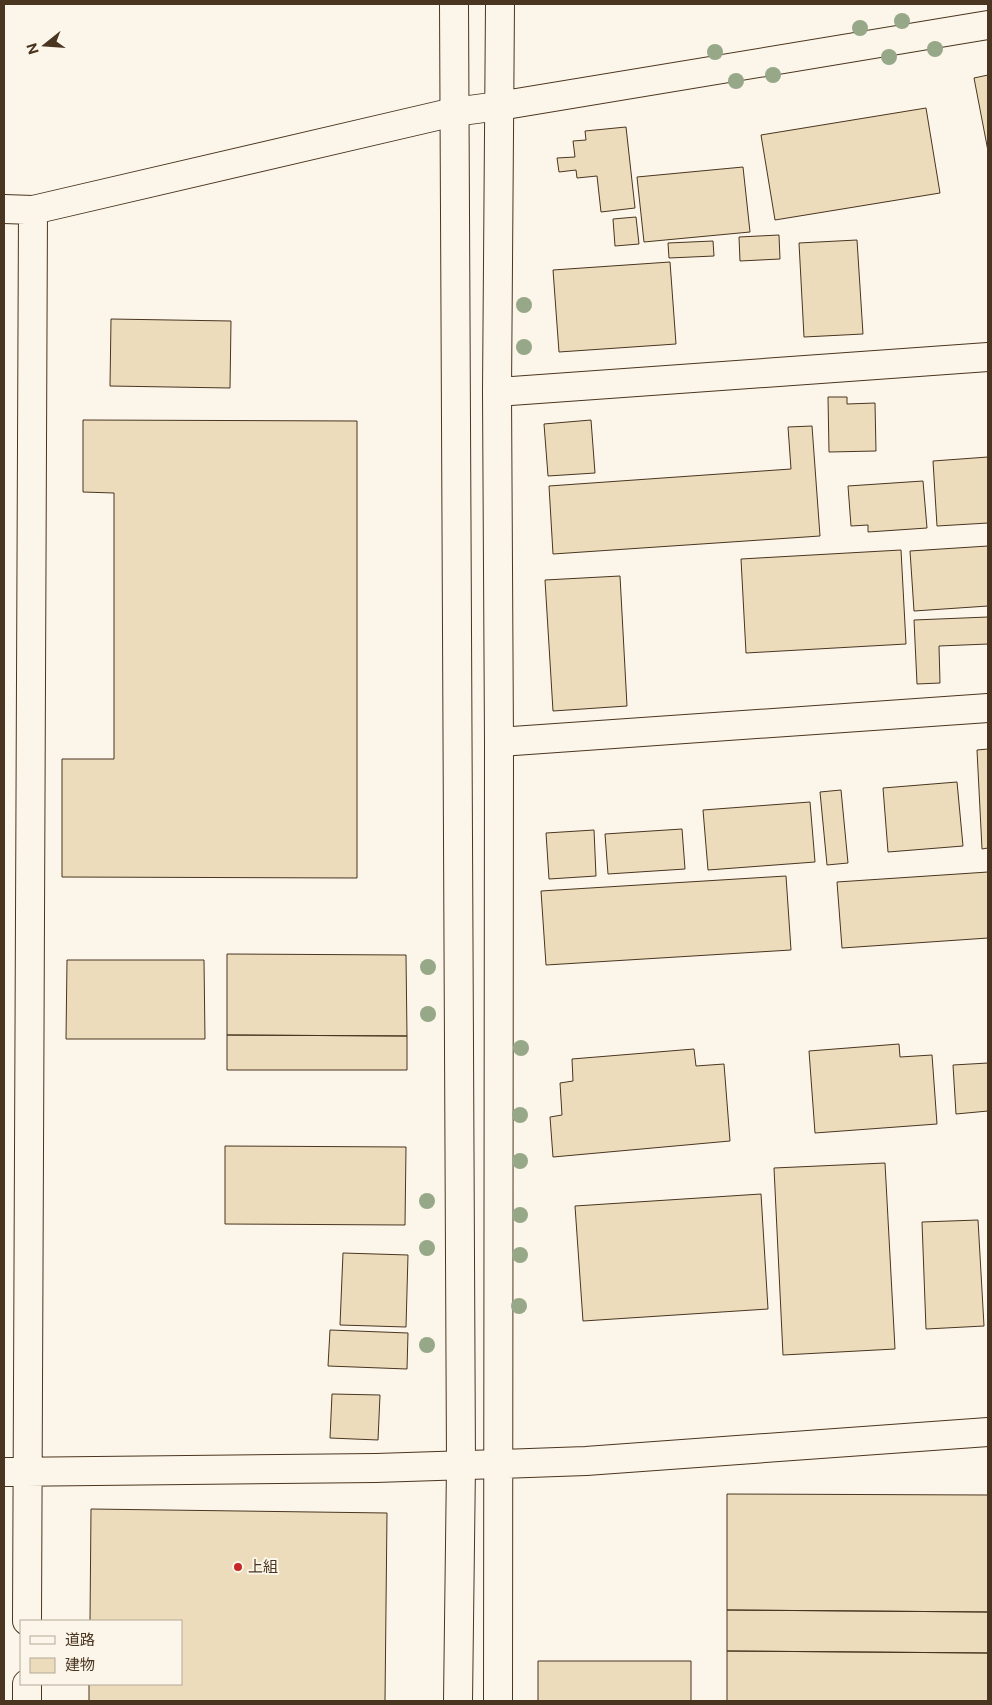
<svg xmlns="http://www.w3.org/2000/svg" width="992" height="1705" font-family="'Public Sans','Noto Sans JP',sans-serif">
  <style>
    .building { fill: #ecdcbc; stroke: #4a3520 }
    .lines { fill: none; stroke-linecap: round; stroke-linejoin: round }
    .street-casing { stroke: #4a3520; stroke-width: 30 }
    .secondary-casing { stroke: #4a3520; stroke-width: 30 }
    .street { stroke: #fbf6e9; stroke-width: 28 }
    .secondary { stroke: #fbf6e9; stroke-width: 28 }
    .tree { fill: #96a887 }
    .poi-dot { fill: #c62828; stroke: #fbf6e9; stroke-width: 2 }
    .labels { text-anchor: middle; stroke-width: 4; stroke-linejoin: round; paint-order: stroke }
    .poi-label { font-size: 15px; fill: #4a3520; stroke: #fbf6e9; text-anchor: start }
  </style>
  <rect width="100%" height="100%" fill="#fbf6e9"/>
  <path class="building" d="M988 75V151L974 78Z
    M926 108 940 193 775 220 761 135Z
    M626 127 635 208 601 212 597 176 577 178 576 170 559 172 557 158 575 157 573 141 586 140 585 131Z
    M743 167 750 232 644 242 637 177Z
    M636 217 639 244 615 246 613 219Z
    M779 235 780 259 740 261 739 237Z
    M857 240 863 334 804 337 799 243Z
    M713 241 714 256 669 258 668 243Z
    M670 262 676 344 559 352 553 270Z
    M111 319 231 321 230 388 110 386Z
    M828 397H847V404L875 403 876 451 829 452Z
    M83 420 357 421V878L62 877V759H114V493L83 492Z
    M591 420 595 473 548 476 544 424Z
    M812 426 820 536 553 554 549 486 791 469 788 427Z
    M988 457V523L937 526 933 461Z
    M923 481 927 528 868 532V525L851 526 848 486Z
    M988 546V606L914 611 910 551Z
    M901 550 906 644 746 653 741 559Z
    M620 576 627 706 553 711 545 580Z
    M988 617V644L939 646 940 683 917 684 914 620Z
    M988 749V848L982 849 977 750Z
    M957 782 963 846 888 852 883 788Z
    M841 790 848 863 827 865 820 792Z
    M810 802 815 862 708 870 703 810Z
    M682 829 685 869 608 874 605 834Z
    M594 830 596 876 549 879 546 833Z
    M988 872V938L842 948 837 882Z
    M786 876 791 950 546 965 541 891Z
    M227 954 406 955 407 1036 227 1035Z
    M67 960H204L205 1039H66Z
    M227 1035 407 1036V1070H227Z
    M899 1044 900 1057 932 1055 937 1124 815 1133 809 1051Z
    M694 1049 696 1066 724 1064 730 1141 553 1157 550 1117 562 1115 560 1083 573 1081 572 1059Z
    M988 1063V1111L956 1114 953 1065Z
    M225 1146 406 1147 405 1225 225 1224Z
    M885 1163 895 1349 783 1355 774 1168Z
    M761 1194 768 1309 583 1321 575 1206Z
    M978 1220 984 1326 926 1329 922 1222Z
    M343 1253 408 1255 406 1327 340 1325Z
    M330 1330 408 1333 407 1369 328 1366Z
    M332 1394 380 1395 378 1440 330 1438Z
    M727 1494 988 1495V1612L727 1610Z
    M91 1509 387 1513 385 1701H89V1684H181V1621H90Z
    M727 1610 988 1612V1653L727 1651Z
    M727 1651 988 1653V1701H727Z
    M538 1661H691V1701H538Z"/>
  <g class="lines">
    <g class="street-casing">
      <path id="street" d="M4 209 33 210 454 112 499 106
        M497 392 988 357
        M499 742 988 708
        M4 1472 376 1468 499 1464
        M27 1621 33 210
        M27 1701V1684"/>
    </g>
    <g class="secondary-casing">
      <path id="secondary" d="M454 4 461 1465 458 1701
        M499 106 988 25
        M499 1464 586 1461 988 1432
        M498 1701 499 742 497 392 500 4"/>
    </g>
    <use href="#street" class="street"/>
    <use href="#secondary" class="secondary"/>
  </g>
  <g class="tree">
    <circle cx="902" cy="21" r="8"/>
    <circle cx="860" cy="28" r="8"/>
    <circle cx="935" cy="49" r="8"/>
    <circle cx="715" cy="52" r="8"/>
    <circle cx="889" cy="57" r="8"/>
    <circle cx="773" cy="75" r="8"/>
    <circle cx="736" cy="81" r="8"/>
    <circle cx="524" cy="305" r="8"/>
    <circle cx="524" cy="347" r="8"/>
    <circle cx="428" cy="967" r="8"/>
    <circle cx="428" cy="1014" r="8"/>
    <circle cx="521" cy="1048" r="8"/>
    <circle cx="520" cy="1115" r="8"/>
    <circle cx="520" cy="1161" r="8"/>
    <circle cx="427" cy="1201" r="8"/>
    <circle cx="520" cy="1215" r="8"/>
    <circle cx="427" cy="1248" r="8"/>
    <circle cx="520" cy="1255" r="8"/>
    <circle cx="519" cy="1306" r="8"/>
    <circle cx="427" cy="1345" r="8"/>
  </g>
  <circle class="poi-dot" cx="238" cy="1567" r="5"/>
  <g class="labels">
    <g class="poi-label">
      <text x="248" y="1572">上組</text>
    </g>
  </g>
  <rect width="992" height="1705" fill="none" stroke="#4a3520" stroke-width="10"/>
  <rect x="20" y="1620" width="162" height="65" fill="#fbf6e9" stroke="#b4a999"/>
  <rect x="30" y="1636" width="25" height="8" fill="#fbf6e9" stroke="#b4a999"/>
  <text x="65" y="1645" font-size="15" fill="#4a3520">道路</text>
  <rect x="30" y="1658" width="25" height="15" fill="#ecdcbc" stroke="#b4a999"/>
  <text x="65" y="1670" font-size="15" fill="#4a3520">建物</text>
  <g transform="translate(45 45) rotate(253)" stroke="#fbf6e9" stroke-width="4" paint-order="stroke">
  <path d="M0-4L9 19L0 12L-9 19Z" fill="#4a3520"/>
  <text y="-8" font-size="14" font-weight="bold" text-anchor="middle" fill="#4a3520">N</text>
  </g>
</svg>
